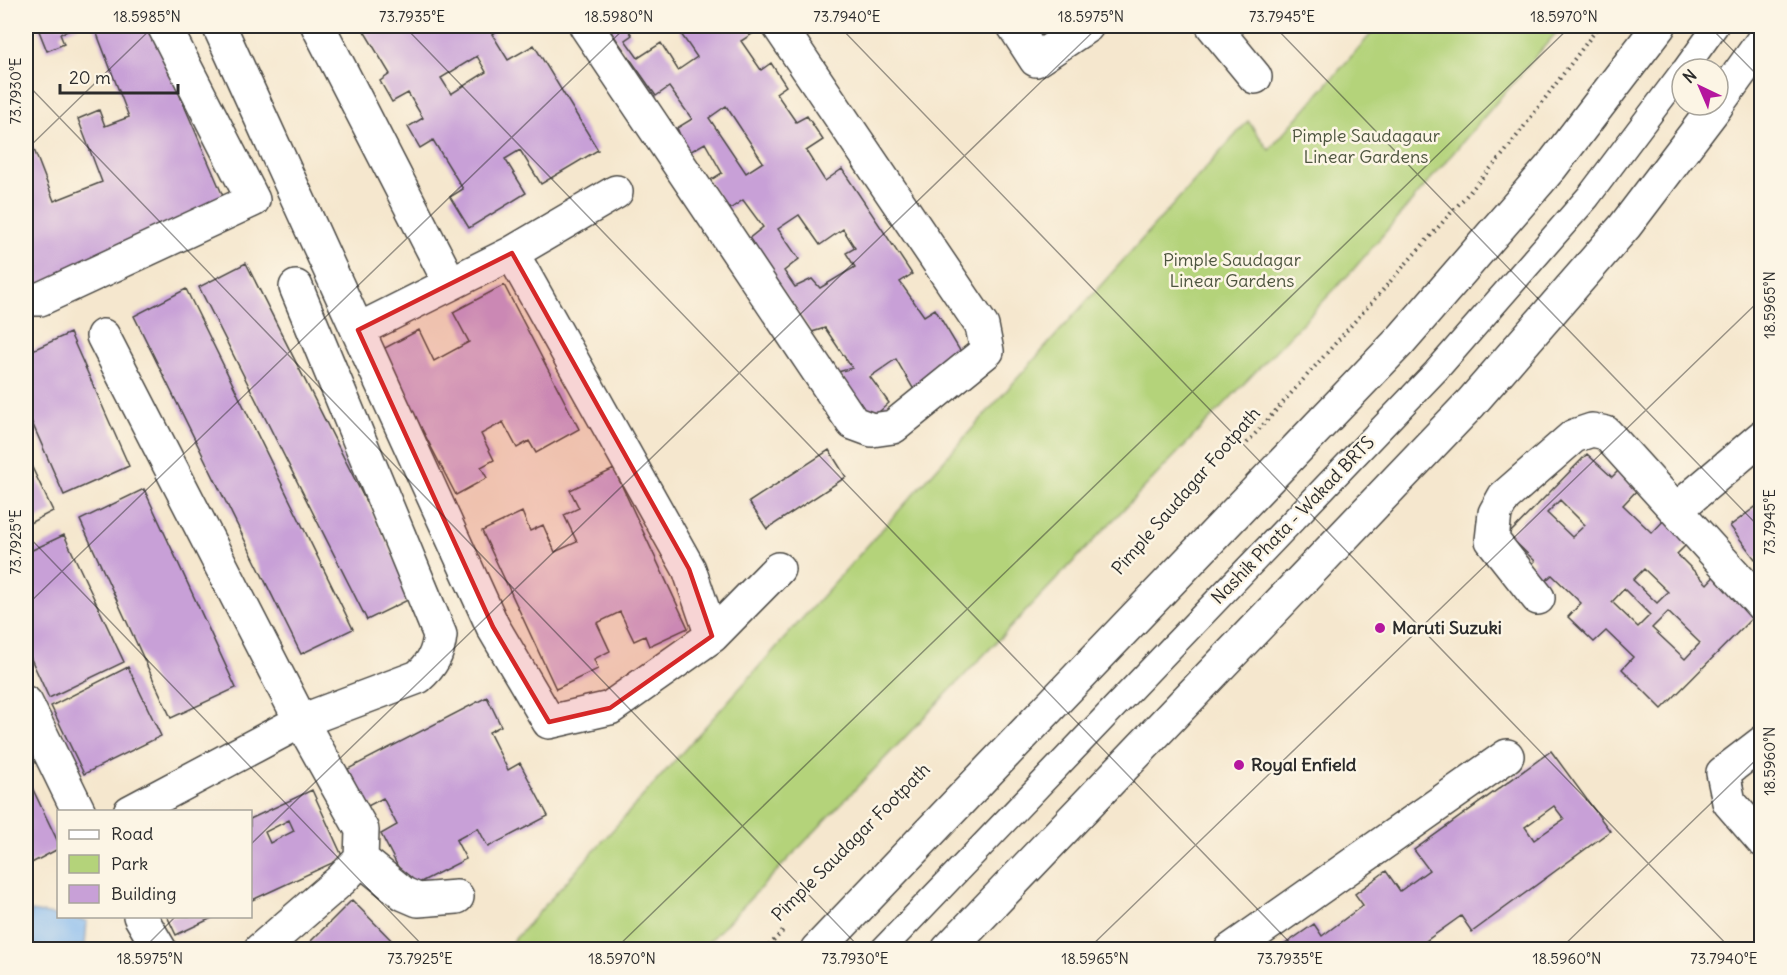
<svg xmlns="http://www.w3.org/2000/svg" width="1787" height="975" font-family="Delius,sans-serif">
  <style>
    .green { fill: #b4d37a; stroke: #707f52; stroke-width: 1.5 }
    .water { fill: #80b7f0; stroke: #56718e; stroke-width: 1.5 }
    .building { fill: #c8a0d7; fill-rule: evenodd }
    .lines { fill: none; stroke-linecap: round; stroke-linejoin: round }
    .lane-casing { stroke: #494743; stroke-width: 27 }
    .street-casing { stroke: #494743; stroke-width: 36 }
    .primary-casing { stroke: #494743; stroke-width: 36 }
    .path { stroke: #494743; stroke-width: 4; stroke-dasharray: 1.5 4.5; stroke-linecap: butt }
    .lane { stroke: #fff; stroke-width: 24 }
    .street { stroke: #fff; stroke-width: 33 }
    .primary { stroke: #fff; stroke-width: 33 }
    .marked { fill: #d62828; fill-opacity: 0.2; stroke: #d62828; stroke-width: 4.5; stroke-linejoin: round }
    .ticks { fill: none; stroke: #2b2b2b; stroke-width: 1.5; stroke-opacity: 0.45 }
    .poi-dot { fill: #b5179e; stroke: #fcf5e5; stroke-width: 2 }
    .labels { text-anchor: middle; stroke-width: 5; stroke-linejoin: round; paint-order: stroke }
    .park-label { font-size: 18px; fill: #4d553f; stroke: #fcf5e5 }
    .street-label { font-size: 18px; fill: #2b2b2b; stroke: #fcf5e5 }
    .poi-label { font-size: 18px; font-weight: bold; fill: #2b2b2b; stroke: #fcf5e5; text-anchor: start }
    .neatline { fill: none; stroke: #2b2b2b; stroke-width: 2 }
    .ticks-label { font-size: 15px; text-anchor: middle; fill: #2b2b2b }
  </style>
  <rect width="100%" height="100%" fill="#fcf5e5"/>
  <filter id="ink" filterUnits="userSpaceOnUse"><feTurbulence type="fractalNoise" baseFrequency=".0167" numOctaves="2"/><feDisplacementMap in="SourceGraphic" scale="12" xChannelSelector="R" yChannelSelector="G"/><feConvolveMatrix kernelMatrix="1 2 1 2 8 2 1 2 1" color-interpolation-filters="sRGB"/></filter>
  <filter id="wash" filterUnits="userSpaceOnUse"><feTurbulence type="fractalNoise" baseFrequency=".008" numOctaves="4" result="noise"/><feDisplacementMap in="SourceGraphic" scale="24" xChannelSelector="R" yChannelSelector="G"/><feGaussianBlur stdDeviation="1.35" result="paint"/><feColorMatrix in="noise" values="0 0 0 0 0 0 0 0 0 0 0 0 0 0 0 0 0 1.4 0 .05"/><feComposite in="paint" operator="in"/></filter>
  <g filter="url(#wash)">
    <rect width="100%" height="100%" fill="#f5e7ce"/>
    <path class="green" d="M1378 26H1562L1352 271 702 949H506L1248 121 1269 150Z"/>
    <path class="water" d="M31 911 87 921 85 946 26 948Z"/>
    <g id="blocks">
      <path class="building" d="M37 26H80L60 34 64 44 47 51Z
        M94 26H150L229 210 39 292 26 259V129L54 201 102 182 78 119 99 110 105 126 129 117Z
        M361 26H507L492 34 508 60 534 45 598 150 541 184 520 150 505 159 526 193 469 228 450 197 463 189 433 140 420 148 408 127 423 118 408 93 392 102 380 81 390 74ZM477 56 486 72 451 94 441 78Z
        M607 26H632L627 28 632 35 625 40 638 58 661 43 678 70 697 57 679 31 687 26H746L752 34 741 41 761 70 771 63 786 86 776 93 796 122 807 116 823 140 806 151 825 181 842 169 912 274 900 282 924 316 935 309 962 354 914 390 896 359 870 377 889 403 871 419 838 372 852 368 825 328 812 332 747 240 763 227 743 200 727 211 709 181 722 173 705 143 688 153 677 128 692 119 669 87 656 96ZM726 106 763 162 746 173 709 118ZM799 215 820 245 843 229 855 248 846 253 855 267 820 288 812 279 795 287 784 271 799 259 778 229Z
        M246 263 414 597 367 620 199 287Z
        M504 285 579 429 536 453 529 441 517 448 503 422 481 434 494 460 481 467 487 478 456 495 381 350 419 330 434 361 469 342 453 312Z
        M186 289 353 629 301 654 134 316Z
        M70 333 129 466 64 495 26 409V353Z
        M829 450 846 477 767 529 749 502Z
        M1587 454 1612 477 1619 470 1638 489 1623 505 1652 533 1667 517 1691 540 1677 554 1707 584 1721 569 1758 612 1662 709 1622 669 1633 657 1606 631 1594 642 1568 617 1581 603 1552 575 1538 588 1523 573 1535 561 1508 535ZM1560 500 1585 525 1572 537 1547 513ZM1644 569 1668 592 1657 603 1633 580ZM1624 589 1650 615 1638 627 1612 602ZM1668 612 1700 643 1685 659 1652 628Z
        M26 455 53 511 26 525Z
        M614 469 688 628 649 646 645 636 634 641 620 612 597 623 610 651 594 659 598 669 556 689 482 531 522 512 530 531 543 525 555 552 577 542 564 515 579 508 570 490Z
        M144 489 236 688 171 718 80 520Z
        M1762 502V554L1755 559 1730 526Z
        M64 535 124 662 49 698 26 648V553Z
        M128 667 161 736 84 774 51 706Z
        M487 697 501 726 489 732 508 770 520 763 548 816 488 847 478 828 456 840 466 859 409 888 381 834 397 825 383 798 366 807 348 769Z
        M1551 751 1610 831 1472 932 1461 916 1426 941 1432 950H1287L1284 945 1314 924 1322 936 1363 905 1355 894 1386 871 1400 891 1429 870 1414 850ZM1554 806 1564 819 1534 840 1525 827Z
        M26 775 58 842V849L26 866Z
        M312 790 343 858 250 901V819ZM289 820 294 831 270 843 265 832Z
        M352 900 401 950H302Z
        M167 916H216L176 935Z"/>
    </g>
  </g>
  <g filter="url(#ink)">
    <use href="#blocks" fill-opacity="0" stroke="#494743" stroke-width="1.5"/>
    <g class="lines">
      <g class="lane-casing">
        <path id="lane" d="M1685 69 1716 26
          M882 950 1436 371 1588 197 1682 72"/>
      </g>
      <g class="street-casing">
        <path id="street" d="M219 26 493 627 549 722 610 708 712 636 689 569 512 253 358 330
          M318 26 450 283
          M586 26 853 423 872 430 893 427 987 351 982 326 779 26
          M1014 26 1036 60 1087 26
          M1213 26 1255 77
          M512 253 616 192
          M26 299H40L253 200 164 26
          M103 336 301 721 362 830 361 859 341 880 260 950
          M1676 510 1762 437
          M1538 598 1492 540 1495 513 1504 497 1574 436 1592 430 1606 433 1762 605
          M712 636 778 569
          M26 703 79 812
          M1762 743 1723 773 1729 802 1762 840
          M130 812 301 721 418 677C432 665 438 654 440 635L296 287
          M361 859 404 894 418 900 457 897
          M140 916 160 950
          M1231 950 1507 756"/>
      </g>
      <g class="primary-casing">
        <path id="primary" d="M1718 103 1762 42
          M817 950 1401 340 1551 167 1659 26
          M948 950 1471 403 1625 226 1717 105"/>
      </g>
      <path class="path" d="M1247 443 1505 152 1599 26
        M765 950 783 931"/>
      <use href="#lane" class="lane"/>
      <use href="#street" class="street"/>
      <use href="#primary" class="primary"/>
    </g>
  </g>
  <path class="marked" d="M512 253 689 569 712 636 610 708 549 722 493 627 358 330Z"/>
  <path class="ticks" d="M404 26 1297 950M839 26 1732 950M1274 26 1762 530M1709 26 1762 80M26 83 862 950M26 150 154 26M26 534 427 950M26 606 627 26M250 845 1099 26M142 950 176 916M614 950 1571 26M1087 950 1762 298M1559 950 1762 754"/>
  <g class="poi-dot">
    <circle cx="1380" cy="628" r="6"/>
    <circle cx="1239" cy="765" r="6"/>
  </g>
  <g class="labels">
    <g class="park-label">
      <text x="1366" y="142">Pimple Saudagaur<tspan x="1366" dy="21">Linear Gardens</tspan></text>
      <text x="1232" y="266">Pimple Saudagar<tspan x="1232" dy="21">Linear Gardens</tspan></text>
    </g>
    <g class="street-label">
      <text transform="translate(1186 491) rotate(-49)" y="6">Pimple Saudagar Footpath</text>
      <text transform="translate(1293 520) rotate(-46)" y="6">Nashik Phata - Wakad BRTS</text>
      <text transform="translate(851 842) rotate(-45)" y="6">Pimple Saudagar Footpath</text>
    </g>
    <g class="poi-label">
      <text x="1392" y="634">Maruti Suzuki</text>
      <text x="1251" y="771">Royal Enfield</text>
    </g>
  </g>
  <rect width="1787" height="975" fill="none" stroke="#fcf5e5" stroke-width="66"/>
  <rect x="57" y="810" width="195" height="108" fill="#fcf5e5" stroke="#a8a49b" stroke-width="1.5"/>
  <rect x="69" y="830" width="30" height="9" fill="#ffffff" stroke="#a8a49b" stroke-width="1.5"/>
  <text x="111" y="840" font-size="18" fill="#2b2b2b">Road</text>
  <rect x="69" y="855" width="30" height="18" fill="#b4d37a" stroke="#a8a49b" stroke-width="1.5"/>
  <text x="111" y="870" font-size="18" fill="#2b2b2b">Park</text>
  <rect x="69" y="885" width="30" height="18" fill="#c8a0d7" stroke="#a8a49b" stroke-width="1.5"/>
  <text x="111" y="900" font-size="18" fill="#2b2b2b">Building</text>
  <g transform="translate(1700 87) rotate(316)"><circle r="28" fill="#fcf5e5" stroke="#a8a49b" stroke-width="1.5"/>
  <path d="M0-4.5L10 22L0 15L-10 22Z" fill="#b5179e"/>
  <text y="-9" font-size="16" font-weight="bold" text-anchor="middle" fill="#2b2b2b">N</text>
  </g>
  <path d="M60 84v9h118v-9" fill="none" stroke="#2b2b2b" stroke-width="3"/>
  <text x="69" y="84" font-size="18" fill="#2b2b2b" stroke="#fcf5e5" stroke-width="4.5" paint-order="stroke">20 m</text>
  <rect x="33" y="33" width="1721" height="909" class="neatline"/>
  <g class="ticks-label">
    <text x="147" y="22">18.5985°N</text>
    <text x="412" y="22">73.7935°E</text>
    <text x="619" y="22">18.5980°N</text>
    <text x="847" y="22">73.7940°E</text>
    <text x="1091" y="22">18.5975°N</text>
    <text x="1282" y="22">73.7945°E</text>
    <text x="1564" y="22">18.5970°N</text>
    <text transform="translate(16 91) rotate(-90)" y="5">73.7930°E</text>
    <text transform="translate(1770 305) rotate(-90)" y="5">18.5965°N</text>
    <text transform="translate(1770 522) rotate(-90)" y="5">73.7945°E</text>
    <text transform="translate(16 542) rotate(-90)" y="5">73.7925°E</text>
    <text transform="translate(1770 761) rotate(-90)" y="5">18.5960°N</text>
    <text x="150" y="964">18.5975°N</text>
    <text x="420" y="964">73.7925°E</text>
    <text x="622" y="964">18.5970°N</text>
    <text x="855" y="964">73.7930°E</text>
    <text x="1095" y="964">18.5965°N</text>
    <text x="1290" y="964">73.7935°E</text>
    <text x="1567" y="964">18.5960°N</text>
    <text x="1724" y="964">73.7940°E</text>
  </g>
</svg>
